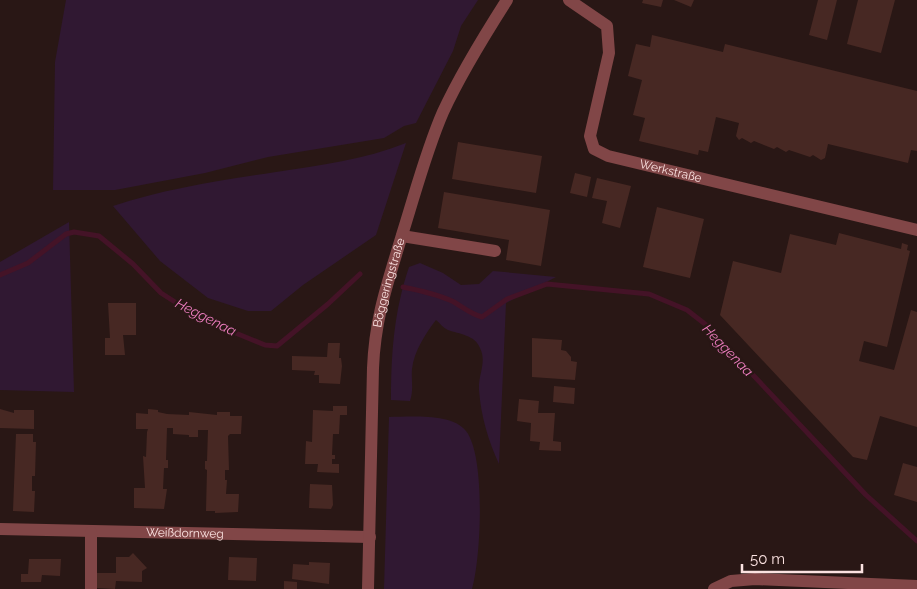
<svg xmlns="http://www.w3.org/2000/svg" width="917" height="589" font-family="Raleway,sans-serif">
  <style>
    .green { fill: #301832 }
    .lines { fill: none; stroke-linecap: round; stroke-linejoin: round }
    .stream { stroke: #441327; stroke-width: 5 }
    .building { fill: #472823 }
    .minor { stroke: #814647; stroke-width: 12 }
    .labels { text-anchor: middle; stroke-width: 5; stroke-linejoin: round; paint-order: stroke }
    .street-label { font-size: 12px; fill: #fbe2e1; stroke: #291715 }
    .water-label { font-size: 14px; font-style: italic; fill: #ed7dbf; stroke: #291715 }
  </style>
  <rect width="100%" height="100%" fill="#291715"/>
  <path class="green" d="M66 0H478L461 26 453 51 416 123 404 126 384 138 268 157 205 173 115 190H53L55 62Z
    M406 143 376 235 303 285 271 311H248L208 298 160 261 113 206C163 189 223 180 276 172 320 165 364 160 406 143Z
    M69 222 74 392 0 390V262Z
    M420 263 443 273 461 285 479 284 493 271 556 277 506 303 499 464C488 440 481 416 479 390 478 375 487 362 480 348 475 335 459 334 448 330 443 328 440 323 436 320 426 333 414 351 412 369 411 380 414 389 410 401L391 400C391 354 394 311 409 267Z
    M389 417C410 417 452 413 466 431 486 456 481 559 472 589H384Z"/>
  <g class="lines">
    <path class="stream" d="M0 275 28 263 66 234 74 232 99 236 133 264 161 293 175 302 216 325 265 345 277 346 328 304 360 274
      M403 287C421 291 438 294 454 302 464 308 471 314 482 317L507 299 547 284 649 294 687 310 705 324 866 495 917 541"/>
  </g>
  <path class="building" d="M643 0H663L661 7 642 3Z
    M674 0H694L691 7Z
    M818 0H837L827 40 809 35Z
    M858 0H895L881 53 847 44Z
    M652 35 723 52 725 44 917 91V151L911 150 908 163 828 144 825 158 821 160 813 155 810 157 789 150 786 152 777 147 774 149 754 141 751 143 742 138 739 140 736 136 739 123 716 117 708 152 699 150 698 155 639 141 645 118 633 115 642 80 628 76 636 44 650 47Z
    M458 142 542 156 536 193 452 179Z
    M575 173 591 177 587 197 570 193Z
    M597 178 631 186 620 228 602 223 607 201 592 198Z
    M444 192 550 210 541 266 506 260 509 240 438 228Z
    M657 207 704 219 690 278 643 267Z
    M839 233 901 249 902 243 908 245 907 250 910 251 887 347 864 341 859 361 894 370 911 310 917 312V427L880 416 867 460 853 457 720 315 733 261 781 273 790 234 836 245Z
    M108 303H136V335H123L125 355H105V338H110Z
    M532 338 562 340 561 350 566 351 571 357V361L577 362 575 380 532 377Z
    M328 343H340L339 358H341L342 366 340 384 319 383V375H314L315 371 292 370V356L327 357Z
    M554 386 575 388 574 404 553 402Z
    M519 399 539 401 538 413H555L553 441 561 442V451L539 450 540 442 530 441 531 423 517 421Z
    M333 406H347V415H340L339 434H333L332 455H335V459H332V464H339V473L317 472 318 464H305L306 441 312 442 313 410 333 411Z
    M0 409 14 413V410H34V429L0 428Z
    M148 409 158 410V412L167 414 189 415V412L217 415V412H230V416H242L241 434H230L228 436 229 470H225V480H227L226 494H239L238 512 215 513V511H206L207 470 205 469V461H207L208 430H198V437H189V435L173 434V428H167L166 460H168V468H164L163 489H167L164 509 134 508V488H145L143 456 146 457 147 432 148 429H136V413L148 414Z
    M16 434H33V442H36L35 476H32V491H35L34 512 13 511Z
    M903 463 917 467V502L894 495Z
    M310 484 332 485 333 505 331 509 309 508Z
    M133 553 147 568 142 571V582L116 581 115 589 97 588V573H116V557H129Z
    M229 557 257 558 256 581 228 580Z
    M29 559H61L60 576 42 575 41 582H21V574H28Z
    M309 562 330 563 329 584 292 579 293 564 309 565Z
    M284 581 297 582V589H284Z"/>
  <g class="lines">
    <g class="minor">
      <path id="s1" d="M569 0 607 26 609 53 590 136 594 149 608 156 917 230"/>
      <path d="M402 236 495 251"/>
      <path id="s2" d="M0 529 370 537"/>
      <path d="M91 589V532"/>
      <path id="s3" d="M368 589 373 368C375 317 388 282 402 235 415 194 426 151 443 112 461 73 484 36 507 0"/>
      <path d="M714 589 731 581 755 579 917 586"/>
    </g>
  </g>
  <g class="labels">
    <g class="street-label">
      <text dy="4" stroke="none"><textPath href="#s1" startOffset="252">Werkstraße</textPath></text>
      <text dy="4" stroke="none"><textPath href="#s3" startOffset="308">Böggeringstraße</textPath></text>
      <text dy="4" stroke="none"><textPath href="#s2" startOffset="185">Weißdornweg</textPath></text>
    </g>
    <g class="water-label">
      <text transform="translate(206 317) rotate(27)" y="5">Heggenaa</text>
      <text transform="translate(728 350) rotate(46)" y="5">Heggenaa</text>
    </g>
  </g>
  <path d="M742 564v8h120v-8" fill="none" stroke="#fbe2e1" stroke-width="2.5"/>
  <text x="750" y="564" font-size="15" fill="#fbe2e1" stroke="#291715" stroke-width="4" paint-order="stroke">50 m</text>
</svg>
